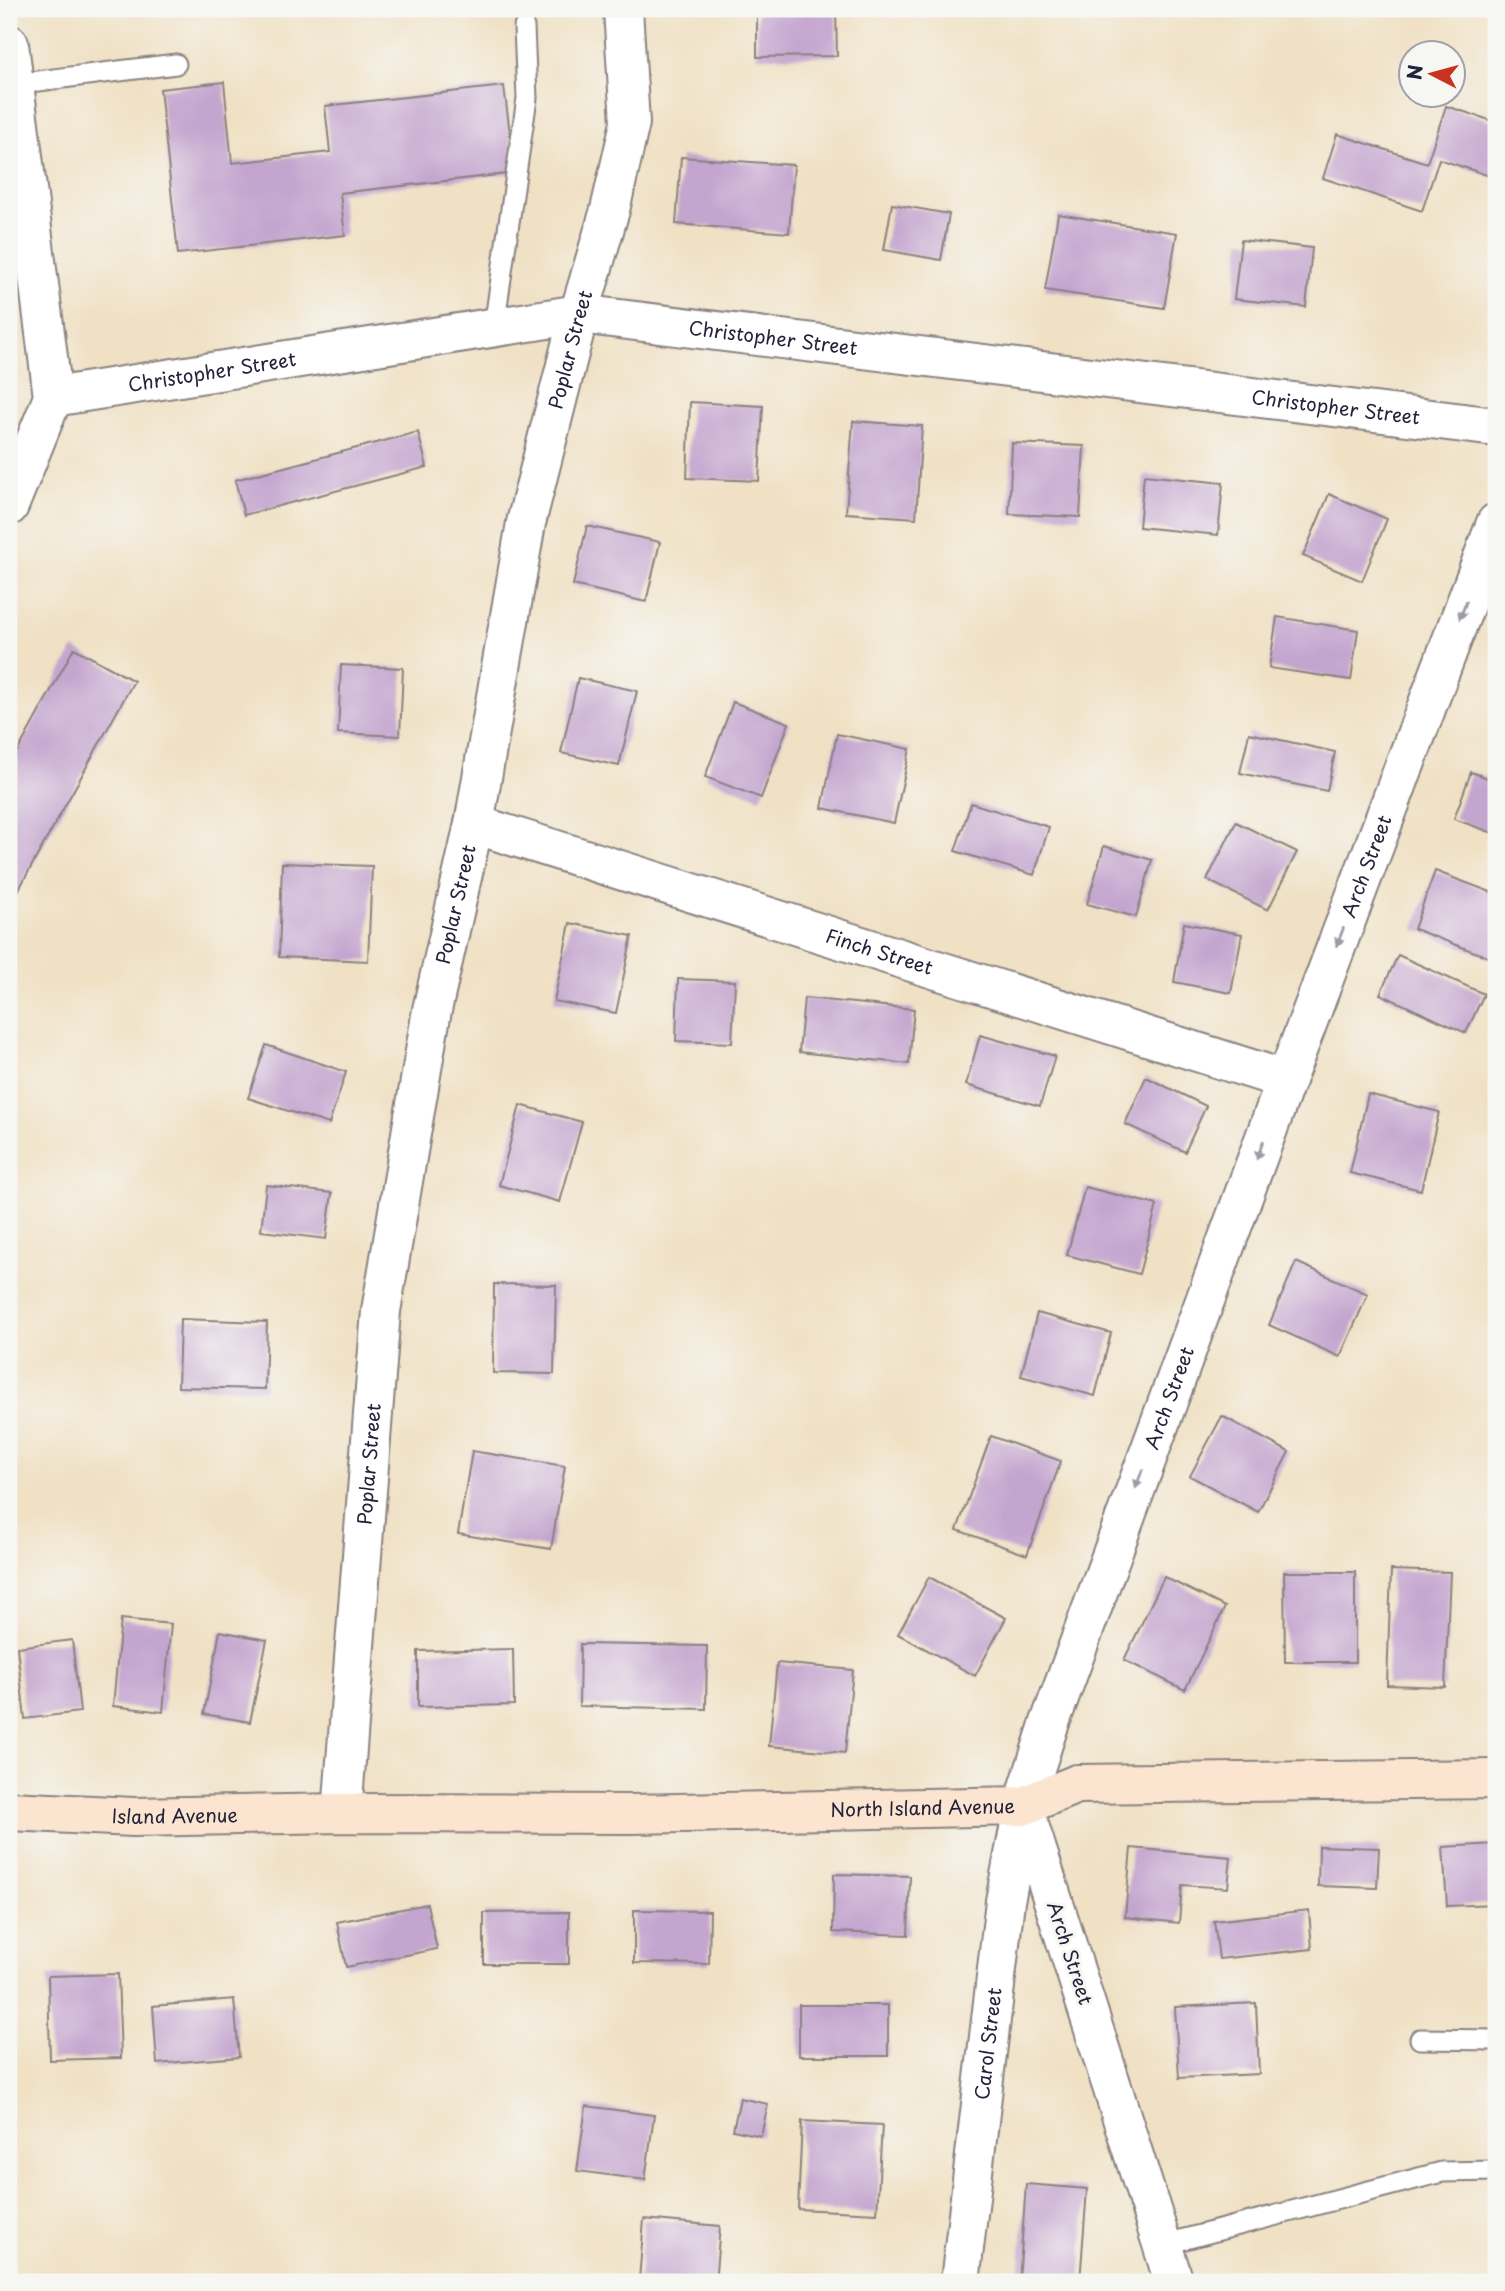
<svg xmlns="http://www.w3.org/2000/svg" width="1505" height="2291" font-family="'Playpen Sans',sans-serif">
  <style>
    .building { fill: #c4a5cf }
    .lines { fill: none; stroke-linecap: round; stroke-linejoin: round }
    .lane-casing { stroke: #898280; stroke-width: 23 }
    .street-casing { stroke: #898280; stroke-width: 42 }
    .secondary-casing { stroke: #898280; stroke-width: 42 }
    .lane { stroke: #fff; stroke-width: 19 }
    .street { stroke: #fff; stroke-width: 38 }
    .secondary { stroke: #fce5d0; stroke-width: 38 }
    .oneway { fill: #9c9ca7 }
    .labels { text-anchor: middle; stroke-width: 6; stroke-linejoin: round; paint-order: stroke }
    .street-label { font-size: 19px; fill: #22223b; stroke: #f6f6f2 }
  </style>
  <rect width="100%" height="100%" fill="#f6f6f2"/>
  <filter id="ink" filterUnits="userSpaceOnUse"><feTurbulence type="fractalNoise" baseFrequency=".0143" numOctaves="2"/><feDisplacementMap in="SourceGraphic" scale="14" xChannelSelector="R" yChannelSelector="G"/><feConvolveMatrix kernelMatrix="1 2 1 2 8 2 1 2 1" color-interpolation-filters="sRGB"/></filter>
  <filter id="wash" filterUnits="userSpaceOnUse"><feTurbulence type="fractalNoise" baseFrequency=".00686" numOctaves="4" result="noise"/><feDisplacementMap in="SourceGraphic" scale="28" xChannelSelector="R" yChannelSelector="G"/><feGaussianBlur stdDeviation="1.57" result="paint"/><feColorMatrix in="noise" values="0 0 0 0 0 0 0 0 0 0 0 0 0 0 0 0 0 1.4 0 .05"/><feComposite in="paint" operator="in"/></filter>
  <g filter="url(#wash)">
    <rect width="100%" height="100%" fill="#f0e1c5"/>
    <g id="blocks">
      <path class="building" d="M757 9H836L837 56 757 57Z
        M224 82 232 163 330 152 325 106 504 86 515 173 340 193 345 235 178 254 160 89Z
        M1446 106 1496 122V178L1439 159 1422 211 1323 178 1337 134 1427 163Z
        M681 157 794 165 789 233 676 224Z
        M892 204 949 214 941 260 884 250Z
        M1058 214 1177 233 1164 308 1045 290Z
        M1241 240 1312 248 1306 307 1234 299Z
        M690 402 763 406 759 481 687 478Z
        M853 421 922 426 916 518 846 513Z
        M418 432 427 467 244 515 235 480Z
        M1012 443 1084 446 1080 517 1009 514Z
        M1144 475 1223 483 1218 535 1139 527Z
        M1329 494 1387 519 1362 581 1303 556Z
        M587 526 660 542 646 602 573 585Z
        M1277 617 1358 630 1351 680 1269 668Z
        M74 648 134 681 9 907V767Z
        M341 665 403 668 400 736 338 733Z
        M578 678 637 691 619 766 561 753Z
        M733 702 789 723 761 798 705 777Z
        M1249 733 1335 752 1327 791 1240 773Z
        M837 734 910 749 894 823 822 808Z
        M1471 772 1496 781V834L1454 819Z
        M971 803 1049 827 1034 875 955 851Z
        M1236 822 1297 852 1268 910 1207 880Z
        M1104 846 1152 860 1136 917 1087 904Z
        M282 863 372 866 368 961 279 957Z
        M1435 871 1496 894V951L1493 959 1414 929Z
        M570 923 632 936 616 1013 554 1001Z
        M1184 923 1242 934 1231 993 1174 982Z
        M1398 955 1484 994 1466 1033 1380 994Z
        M678 979 735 981 732 1043 676 1041Z
        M804 998 914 1009 909 1064 799 1052Z
        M980 1035 1055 1056 1040 1106 966 1085Z
        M266 1045 346 1072 329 1124 248 1098Z
        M1146 1077 1206 1106 1185 1152 1125 1124Z
        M1368 1094 1439 1112 1421 1190 1350 1173Z
        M520 1105 582 1122 560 1202 499 1185Z
        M266 1185 332 1193 326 1239 261 1231Z
        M1085 1187 1157 1205 1139 1274 1067 1255Z
        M1296 1262 1368 1294 1340 1357 1269 1325Z
        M494 1284 556 1285 554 1374 493 1373Z
        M1037 1313 1111 1333 1095 1396 1021 1376Z
        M180 1319 267 1322 265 1389 178 1387Z
        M1222 1416 1289 1452 1258 1512 1190 1476Z
        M991 1436 1061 1461 1027 1555 957 1530Z
        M472 1451 565 1466 551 1549 458 1534Z
        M1391 1570 1450 1572 1445 1687 1387 1685Z
        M1284 1572H1355V1662H1285Z
        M929 1577 1006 1618 975 1676 898 1634Z
        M1164 1577 1225 1607 1185 1690 1124 1660Z
        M121 1619 171 1624 163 1712 113 1706Z
        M220 1631 267 1640 250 1722 204 1714Z
        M1496 1635V1664H1495L1490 1636Z
        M72 1640 80 1712 25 1719 17 1647Z
        M580 1644 707 1646 706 1709 579 1706Z
        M513 1649 514 1705 418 1707V1651Z
        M777 1663 853 1670 845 1753 769 1746Z
        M1496 1844V1904L1447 1906 1443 1847Z
        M1319 1846 1379 1848 1377 1888 1318 1886Z
        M1131 1848 1231 1857 1228 1888 1182 1885 1179 1923 1125 1917Z
        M834 1874 910 1876 908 1935 833 1932Z
        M427 1904 437 1949 346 1967 337 1922Z
        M634 1910 710 1911 709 1964 634 1963Z
        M1309 1910 1312 1949 1219 1959 1214 1921Z
        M569 1912V1964H484V1913Z
        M118 1974 121 2058 50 2060 48 1976Z
        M234 1999 239 2057 157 2064 153 2006Z
        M1256 2003 1259 2074 1179 2078 1175 2007Z
        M799 2005H888V2056H799Z
        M740 2098 768 2104 761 2136 733 2130Z
        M586 2106 654 2115 645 2180 577 2171Z
        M802 2121 882 2125 877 2213 798 2209Z
        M1026 2184 1087 2189 1080 2282H1019Z
        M644 2219 720 2226 715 2282 639 2280Z"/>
    </g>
  </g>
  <g filter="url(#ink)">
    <use href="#blocks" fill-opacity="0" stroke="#898280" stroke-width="2"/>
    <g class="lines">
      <g class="lane-casing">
        <path id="lane" d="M14 84 176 64
          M494 327 527 98 524 27
          M1420 2039 1496 2040
          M1162 2245 1442 2172 1496 2171"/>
      </g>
      <g class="street-casing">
        <g id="street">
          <path d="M9 44 53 397 9 506"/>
          <path id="s1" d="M53 397 579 314 1496 427"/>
          <path id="s2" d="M474 824 1286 1080"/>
          <path id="s3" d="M342 1813 381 1311 432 1010 474 824 526 523 579 314 610 210 630 123 623 9"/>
          <path id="s4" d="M960 2282 1005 1901 1023 1809"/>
          <path id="s5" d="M1174 2282 1023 1806 1048 1728 1286 1080 1496 523"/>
        </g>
      </g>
      <g class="secondary-casing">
        <g id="secondary">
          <path id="s6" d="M9 1811 134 1817 342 1813 631 1814 1023 1806 1077 1784 1496 1779"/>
        </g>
      </g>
      <use href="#lane" class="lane"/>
      <use href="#street" class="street"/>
      <use href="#secondary" class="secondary"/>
    </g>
    <defs><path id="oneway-solid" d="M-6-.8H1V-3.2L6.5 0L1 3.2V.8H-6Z" transform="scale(1.75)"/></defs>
    <g class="oneway">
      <use href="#oneway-solid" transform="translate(1463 610) rotate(111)"/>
      <use href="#oneway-solid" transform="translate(1340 937) rotate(111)"/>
      <use href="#oneway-solid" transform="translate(1260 1150) rotate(110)"/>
      <use href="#oneway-solid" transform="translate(1139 1479) rotate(110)"/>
    </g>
  </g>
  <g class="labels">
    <g class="street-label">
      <text dy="7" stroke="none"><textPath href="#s1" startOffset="728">Christopher Street</textPath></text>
      <text dy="7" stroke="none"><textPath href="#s3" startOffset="1484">Poplar Street</textPath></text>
      <text dy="7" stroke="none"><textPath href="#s1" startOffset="161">Christopher Street</textPath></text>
      <text dy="7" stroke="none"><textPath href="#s1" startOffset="1295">Christopher Street</textPath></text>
      <text dy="7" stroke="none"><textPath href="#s5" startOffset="1500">Arch Street</textPath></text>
      <text dy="7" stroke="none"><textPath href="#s3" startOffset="917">Poplar Street</textPath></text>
      <text dy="7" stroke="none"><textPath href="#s2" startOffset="425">Finch Street</textPath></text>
      <text dy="7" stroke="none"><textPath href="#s5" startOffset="933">Arch Street</textPath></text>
      <text dy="7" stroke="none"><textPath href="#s3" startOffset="350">Poplar Street</textPath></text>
      <text dy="7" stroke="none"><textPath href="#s6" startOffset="914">North Island Avenue</textPath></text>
      <text dy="7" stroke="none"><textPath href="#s6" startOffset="166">Island Avenue</textPath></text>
      <text transform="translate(1070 1953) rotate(72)" y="7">Arch Street</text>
      <text dy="7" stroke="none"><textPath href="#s4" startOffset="240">Carol Street</textPath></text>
    </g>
  </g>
  <rect width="1505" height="2291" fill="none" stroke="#f6f6f2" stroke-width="35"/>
  <g transform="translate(1432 74) rotate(276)"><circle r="33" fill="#f6f6f2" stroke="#a1a1a9" stroke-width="2"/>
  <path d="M0-5L12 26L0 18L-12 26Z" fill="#c8321e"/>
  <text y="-10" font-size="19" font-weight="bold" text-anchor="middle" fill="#22223b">N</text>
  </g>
</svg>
